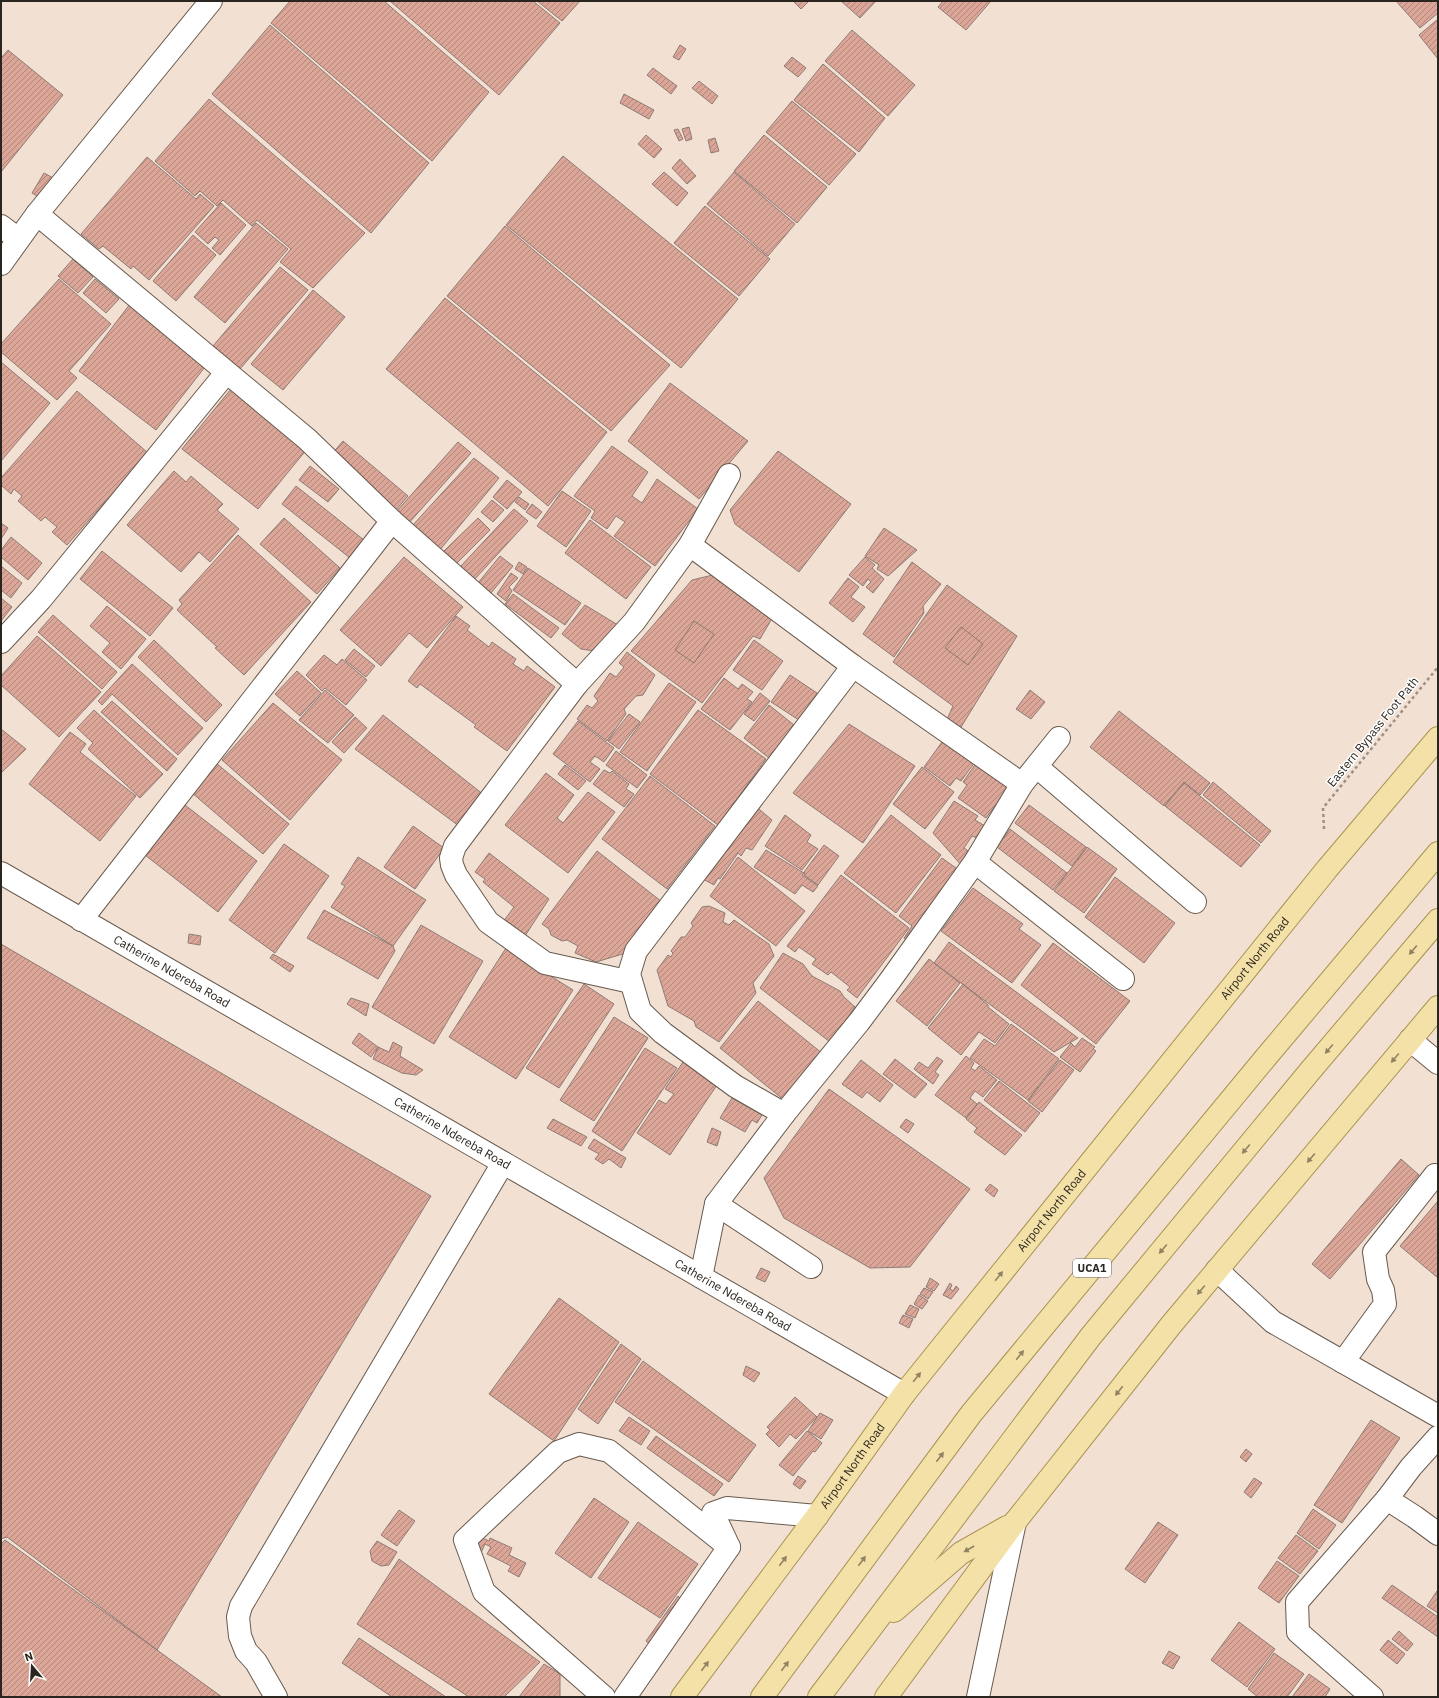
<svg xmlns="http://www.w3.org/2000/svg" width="1439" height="1698" font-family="'IBM Plex Sans',sans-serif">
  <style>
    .building { fill: url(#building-hatch); stroke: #8f7b75 }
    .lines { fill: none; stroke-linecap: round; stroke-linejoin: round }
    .minor-casing { stroke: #685a4e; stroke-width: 24 }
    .major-casing { stroke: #a99251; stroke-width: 24 }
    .path { stroke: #9c9085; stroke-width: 2.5; stroke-dasharray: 3 3; stroke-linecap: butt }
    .minor { stroke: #fff; stroke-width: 22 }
    .major { stroke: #f4e1a7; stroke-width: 22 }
    .oneway { fill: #908363 }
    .labels { text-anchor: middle; stroke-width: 3; stroke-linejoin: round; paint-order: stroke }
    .shield { fill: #fff; stroke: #6b6662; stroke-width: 1 }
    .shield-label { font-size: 11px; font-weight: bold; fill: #2b251f }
    .street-label { font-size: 12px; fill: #2b251f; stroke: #fff }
  </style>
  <defs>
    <pattern id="building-hatch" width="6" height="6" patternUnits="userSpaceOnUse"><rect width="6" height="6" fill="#dba698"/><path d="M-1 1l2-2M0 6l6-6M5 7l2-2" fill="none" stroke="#b2877b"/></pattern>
  </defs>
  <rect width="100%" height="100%" fill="#f2e1d3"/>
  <path class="building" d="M290 1H384L489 92 432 161 271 23Z
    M390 1H533L560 23 499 95Z
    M537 1H580L562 21Z
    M793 1H809L801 9Z
    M841 1H876L860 18Z
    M943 1H991L966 30 938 7Z
    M1396 1H1438V13L1420 28Z
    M1438 19V59L1419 35Z
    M270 25 429 163 371 233 212 94Z
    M852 30 915 85 888 116 825 61Z
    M680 45 686 49 679 60 673 57Z
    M8 50 63 95 1 172V58Z
    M792 57 806 68 798 77 784 66Z
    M823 64 885 118 859 152 794 100Z
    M653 68 677 86 671 94 647 75Z
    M699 81 718 96 712 104 692 88Z
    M624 94 654 110 649 119 620 103Z
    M209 99 365 233 313 288 280 262 291 249 257 220 252 226 223 200 217 206 200 191 195 196 155 161Z
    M792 101 856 154 829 185 766 132Z
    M689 127 692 139 686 141 682 129Z
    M678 129 683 139 679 141 674 130Z
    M646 135 662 149 654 158 638 144Z
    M764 135 827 187 797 223 734 171Z
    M715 138 719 151 711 153 708 140Z
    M563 156 738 299 681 368 506 225Z
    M147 157 196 199 200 194 214 206 149 280 133 266 131 269 103 246 99 249 81 234Z
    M680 159 696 176 687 184 672 168Z
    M664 172 688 193 677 206 652 184Z
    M734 172 795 224 768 256 707 204Z
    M44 173 55 179 42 199 32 193Z
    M221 203 246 225 220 255 212 248 219 240 215 237 208 244 195 232Z
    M705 206 770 259 739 296 674 243Z
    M256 223 288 249 225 323 194 297Z
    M505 226 670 365 611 431 447 296Z
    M193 235 216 255 176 301 153 281Z
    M73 259 93 277 78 293 58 276Z
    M280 267 308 290 240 369 213 346Z
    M59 279 111 324 69 371 77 378 57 400 1 352V344Z
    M95 279 119 299 106 313 83 293Z
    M313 290 345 317 283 390 251 364Z
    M445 298 607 432 548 506 386 369Z
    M130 304 208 363 156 430 79 371Z
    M1 362 50 403 1 461Z
    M670 383 748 441 699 499 628 441Z
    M231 389 307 449 258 509 182 449Z
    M77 391 148 453 67 545 52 532 57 527 45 517 41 521 18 501 22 496 14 489 11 494 1 485V478Z
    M343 441 408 496 395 511 330 456Z
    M458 442 471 453 409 523 396 512Z
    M612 446 648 472 632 496 642 503 657 479 698 509 655 566 614 536 625 522 616 516 607 529 591 518 595 511 574 496Z
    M778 451 851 504 799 572 735 524 730 510Z
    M474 458 499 478 439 551 412 526Z
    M310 466 339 489 328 502 299 480Z
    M174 471 186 482 191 476 223 504 217 510 239 529 210 562 199 552 181 572 127 525Z
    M507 480 522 492 507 509 493 497Z
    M296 486 364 540 350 558 282 504Z
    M562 491 591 511 566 547 537 526Z
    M519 497 529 504 525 510 515 502Z
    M492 500 504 510 493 522 481 512Z
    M532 504 542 512 536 519 526 512Z
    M514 509 528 521 474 580 461 566Z
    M284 518 340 568 317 594 260 544Z
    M478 518 490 530 457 563 444 551Z
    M590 520 651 567 626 599 565 553Z
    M1 523 8 528 1 539Z
    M884 528 917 550 888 576 877 569 879 565 865 556Z
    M238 535 311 602 244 675 215 648 217 647 177 610 182 604 179 600Z
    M11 537 42 563 28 580 1 557V550Z
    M102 551 173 608 150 636 80 579Z
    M500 556 513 566 491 593 478 583Z
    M404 557 463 607 427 648 409 633 381 666 340 630Z
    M865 557 875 565 872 568 884 579 873 593 866 587 871 582 868 579 863 586 849 575Z
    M519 562 527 567 523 574 515 569Z
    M912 562 941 584 923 606 924 613 894 657 863 634Z
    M1 566 22 583 11 598 1 590Z
    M528 568 581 603 565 625 513 590Z
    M511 573 518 578 509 587 512 591 506 601 497 594Z
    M713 575 774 615 760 639 753 636 702 703 631 651 692 580Z
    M848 578 859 587 851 597 865 607 853 622 829 603Z
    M947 585 1017 636 958 732 944 726 953 706 893 662Z
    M513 594 559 628 551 638 505 604Z
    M1 598 12 607 1 621Z
    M585 605 618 625 601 652 581 649 562 634Z
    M107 606 146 639 121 669 102 652 110 643 90 626Z
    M53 615 117 672 102 689 38 632Z
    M456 616 470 626 467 630 489 647 492 642 516 659 513 664 524 671 527 666 555 687 507 751 474 727 476 725 420 684 417 688 408 681Z
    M694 621 714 634 694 663 675 650Z
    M961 627 983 644 968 665 945 648Z
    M37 636 101 692 59 737 1 685V676Z
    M154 640 222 705 206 722 138 657Z
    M754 640 783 661 762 690 733 670Z
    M354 649 375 666 366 677 345 660Z
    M627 652 655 675 643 695 636 696 624 709 626 714 607 741 577 719 587 705 592 708 598 701 594 696 610 673 616 677 624 667 619 663Z
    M324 655 337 665 342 659 367 680 346 705 325 688 322 691 306 675Z
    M132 664 203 728 178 755 112 694 102 705 98 701Z
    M297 671 321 693 300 716 275 694Z
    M790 675 817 693 799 720 771 702Z
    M724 678 738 689 742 684 753 692 747 699 752 702 730 730 701 709Z
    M669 683 696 702 647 771 620 752Z
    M325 690 354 715 328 743 299 720Z
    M1030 690 1045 702 1031 719 1016 709Z
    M760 693 770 701 754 721 744 714Z
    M112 701 177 759 167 771 101 712Z
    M273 703 342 760 290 820 222 760Z
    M769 705 794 725 769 758 744 738Z
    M94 710 163 774 140 798 88 749 93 743 77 728Z
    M698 710 766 759 718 825 650 774Z
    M1119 711 1210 783 1200 795 1184 782 1164 806 1090 747Z
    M629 714 640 722 619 749 608 741Z
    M383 715 484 795 459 826 355 749Z
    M355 717 367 728 344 753 332 742Z
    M578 721 614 748 604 762 595 756 590 762 600 769 590 782 553 754Z
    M849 724 915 766 863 843 793 793Z
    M1 729 26 749 1 773Z
    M70 732 86 744 80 752 136 796 100 841 29 784Z
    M947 735 978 758 961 781 956 778 950 786 924 767Z
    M616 751 647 775 637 788 606 765Z
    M979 759 1012 783 986 818 958 798 967 785 963 782Z
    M216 763 289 824 263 854 191 792Z
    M565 765 586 781 578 790 558 774Z
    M922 767 954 792 925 829 893 804Z
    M604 770 610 773 612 771 629 784 626 789 634 794 624 807 593 784Z
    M546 773 574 795 557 818 563 823 588 792 615 812 568 873 505 825Z
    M650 776 715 826 667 889 602 839Z
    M1213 782 1271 831 1261 843 1203 795Z
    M1184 783 1260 845 1241 867 1165 806Z
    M954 801 978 816 975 820 985 826 977 838 972 836 964 848 971 853 962 866 933 833Z
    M185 805 257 861 218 912 145 855Z
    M754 805 772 820 752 850 746 848 741 856 738 853 720 879 718 878 714 885 703 879Z
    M1029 805 1086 847 1072 866 1015 823Z
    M785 815 811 835 807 842 818 849 802 870 765 846Z
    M891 815 941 855 896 913 844 873Z
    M413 826 444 848 415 889 384 867Z
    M1010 829 1067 873 1053 890 997 847Z
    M284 844 329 876 275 953 229 920Z
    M824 845 839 856 818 885 804 875 805 873 804 872Z
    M1087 847 1117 869 1084 913 1054 891Z
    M766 850 804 873 802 875 818 886 813 892 802 885 795 894 754 867Z
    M597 851 666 905 626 953 596 962 575 953 578 946 567 940 562 941 551 935 549 929 542 924Z
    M489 853 549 899 523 939 500 926 514 907 483 882 485 879 475 872Z
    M358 857 426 900 393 946 331 907 345 886 341 884Z
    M738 857 805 911 776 946 710 896Z
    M942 858 963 873 911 943 904 938 912 926 899 916Z
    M841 875 909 928 857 998 847 990 850 987 831 972 828 975 812 964 816 959 799 947 795 952 787 946Z
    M1115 877 1175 923 1144 963 1085 917Z
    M973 888 1023 924 1019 929 1041 945 1012 983 941 931Z
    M709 906 725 913 723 922 729 925 734 920 769 944 774 956 753 983 756 993 719 1042 696 1027 694 1021 668 1006 657 970 668 955 671 957 673 953 671 951 681 937H685L693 926 691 923 702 907Z
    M324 910 393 946 395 951 378 979 307 938Z
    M421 925 483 961 434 1044 372 1007Z
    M189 934 201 936 200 945 188 943Z
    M949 942 1078 1038 1054 1052 934 963Z
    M1053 943 1130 1001 1096 1044 1021 985Z
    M1 944 431 1196 157 1650 7 1537 1 1539Z
    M506 948 573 990 516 1079 449 1037Z
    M783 953 803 964 812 976 840 991 844 997 855 1007 830 1042 760 988Z
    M273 954 294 966 290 972 270 958Z
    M929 959 960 983 927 1026 896 1001Z
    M584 984 614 1004 559 1088 526 1068Z
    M963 984 988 1005V1007L1009 1024 995 1043 979 1032 961 1055 928 1028Z
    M351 998 369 1004 366 1016 347 1004Z
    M758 1001 823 1054 784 1100 720 1048Z
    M614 1017 648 1038 594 1121 560 1100Z
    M1011 1024 1059 1059 1028 1100 970 1058 984 1039 995 1046Z
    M359 1033 378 1047 371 1057 352 1043Z
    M1082 1038 1095 1047 1093 1049 1096 1051 1080 1072 1060 1057 1071 1043 1075 1047Z
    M393 1042 402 1047 400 1056 423 1070 416 1075 402 1073 373 1059 378 1047 389 1052Z
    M645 1048 677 1068 622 1151 592 1131Z
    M966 1056 974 1063 971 1068 975 1071 979 1066 997 1080 983 1097 975 1091 970 1098 977 1104 966 1118 935 1095Z
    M937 1057 943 1061 935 1072 939 1075 933 1084 914 1069 919 1062 928 1068Z
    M685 1059 719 1082 670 1155 637 1133 659 1100 666 1104 674 1094 665 1089Z
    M895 1059 927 1084 915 1098 883 1074Z
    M861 1060 893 1085 880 1102 867 1092 862 1098 842 1084Z
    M1060 1060 1074 1070 1042 1112 1028 1101Z
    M999 1081 1040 1113 1025 1132 984 1100Z
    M829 1089 970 1189 910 1267 870 1268 784 1218 764 1178Z
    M732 1098 762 1115 757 1123 752 1120 745 1132 720 1118Z
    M979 1102 1022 1135 1005 1155 974 1132 977 1128 966 1119Z
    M553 1119 587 1137 581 1146 547 1128Z
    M906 1119 914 1124 908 1133 900 1127Z
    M712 1128 721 1132 717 1146 707 1142Z
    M594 1139 626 1158 621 1168 609 1159 603 1164 595 1159 599 1154 588 1148Z
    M1401 1159 1419 1175 1330 1279 1312 1264Z
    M990 1184 998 1190 994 1197 985 1190Z
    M1438 1201V1278L1400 1246Z
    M761 1268 770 1272 765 1282 756 1278Z
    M930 1278 939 1284 934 1291 926 1287Z
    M950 1283 952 1285 950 1289 953 1291 956 1286 959 1289 951 1299 943 1295Z
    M924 1288 933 1292 928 1299 920 1294Z
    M919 1295 928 1301 922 1309 914 1304Z
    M559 1298 619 1342 554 1441 489 1394Z
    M910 1305 919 1309 915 1318 905 1314Z
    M903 1315 913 1319 909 1328 899 1323Z
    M621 1344 641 1359 598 1424 578 1409Z
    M643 1361 756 1445 729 1482 615 1402Z
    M746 1366 760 1373 754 1382 743 1375Z
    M795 1397 817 1417 796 1439 790 1434 779 1447 766 1434 770 1430 767 1427Z
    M820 1413 833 1420 821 1439 808 1431Z
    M629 1417 650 1431 641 1445 619 1431Z
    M1371 1420 1400 1438 1342 1523 1314 1505Z
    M807 1431 822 1443 815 1452 813 1451 793 1476 779 1465Z
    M656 1436 723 1484 714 1496 647 1448Z
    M1246 1449 1252 1454 1246 1462 1240 1457Z
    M798 1476 806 1481 800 1489 793 1484Z
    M1254 1478 1262 1483 1251 1498 1244 1492Z
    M594 1498 629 1522 591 1578 555 1553Z
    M1313 1509 1336 1525 1319 1549 1297 1533Z
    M399 1510 415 1521 397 1546 381 1535Z
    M638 1522 698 1564 660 1618 598 1578Z
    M1158 1522 1178 1535 1145 1583 1125 1569Z
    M1296 1535 1318 1551 1300 1574 1278 1558Z
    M478 1536 489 1541 490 1538 512 1548 509 1555 526 1563 519 1577 508 1571 511 1566 487 1554 491 1547 485 1544 480 1555 470 1550Z
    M5 1540 157 1650 222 1697H1V1544Z
    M377 1541 397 1552 389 1565 381 1566 372 1561 370 1551Z
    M399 1559 540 1662 504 1697H469L357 1624Z
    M1277 1561 1299 1576 1279 1603 1258 1588Z
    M1392 1585 1438 1617V1637L1382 1598Z
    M1437 1591 1438 1592V1613L1427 1606Z
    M678 1596 685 1603 654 1648 646 1641Z
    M1239 1622 1275 1649 1247 1687 1211 1660Z
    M1399 1631 1413 1644 1407 1651 1392 1639Z
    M359 1638 446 1697H392L342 1663Z
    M1388 1640 1405 1654 1397 1664 1380 1650Z
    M1169 1651 1180 1657 1173 1669 1162 1663Z
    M1274 1653 1304 1674 1287 1697H1258L1248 1689Z
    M544 1664 560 1674V1697H519Z
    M1309 1674 1330 1689 1325 1697H1292Z"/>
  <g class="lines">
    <g class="minor-casing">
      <g id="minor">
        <path d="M37 214 307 439 392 521 81 920"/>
        <path d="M1 226 18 239"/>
        <path d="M1 264 37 214 211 1"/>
        <path d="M392 521 577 684 634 622 690 545 853 666 1022 784"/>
        <path d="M690 545 729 475"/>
        <path d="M1 642 41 599 226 373"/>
        <path d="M577 684 455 846 451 858 452 865 456 875 488 922 545 963 631 982"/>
        <path d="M1037 767 1195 902"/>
        <path d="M975 862 1123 979"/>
        <path id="s1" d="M1 873 904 1394"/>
        <path d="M1410 1040 1438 1063"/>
        <path d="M784 1114 735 1086 663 1033 640 1011 629 974 636 951 853 666"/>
        <path d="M716 1204 811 1267"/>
        <path d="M1217 1270 1273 1322 1438 1416"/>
        <path d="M701 1277 716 1204 784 1114 859 1022 889 982 975 862 1022 784 1059 738"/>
        <path d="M1343 1362 1385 1304 1383 1290 1378 1279 1374 1252 1435 1175"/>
        <path d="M1438 1437 1411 1467 1387 1499 1415 1517 1438 1534"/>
        <path d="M276 1697 256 1662 246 1651 240 1636 238 1617 241 1606 503 1163"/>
        <path d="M604 1697 484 1592 465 1540 558 1452 579 1444 609 1451 729 1547"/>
        <path d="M625 1697 729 1547 713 1513 727 1508 817 1516"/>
        <path d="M978 1697 1015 1522"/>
        <path d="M1372 1697 1298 1632 1297 1602 1387 1499"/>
      </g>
    </g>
    <g class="major-casing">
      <g id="major">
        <path d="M894 1611 961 1553 1007 1527"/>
        <path id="s2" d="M682 1697 817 1516 904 1394 1327 869 1438 738"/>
        <path d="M762 1697 971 1414 1267 1056 1438 853"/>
        <path d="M819 1697 1091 1336 1310 1071 1438 920"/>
        <path d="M886 1697 1015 1522 1171 1325 1438 1007"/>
      </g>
    </g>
    <path class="path" d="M1324 829 1323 808 1438 667"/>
    <use href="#minor" class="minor"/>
    <use href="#major" class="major"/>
  </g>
  <defs><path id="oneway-solid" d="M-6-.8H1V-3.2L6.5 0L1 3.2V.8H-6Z"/></defs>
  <g class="oneway">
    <use href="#oneway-solid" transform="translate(1413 950) rotate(130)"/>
    <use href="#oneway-solid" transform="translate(1329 1049) rotate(130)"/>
    <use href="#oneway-solid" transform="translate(1395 1058) rotate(130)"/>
    <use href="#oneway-solid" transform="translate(1246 1149) rotate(130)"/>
    <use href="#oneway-solid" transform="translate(1311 1158) rotate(130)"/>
    <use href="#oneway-solid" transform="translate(1163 1249) rotate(130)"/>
    <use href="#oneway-solid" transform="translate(999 1276) rotate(-51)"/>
    <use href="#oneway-solid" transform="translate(1201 1290) rotate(130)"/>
    <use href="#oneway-solid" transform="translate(1020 1355) rotate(-51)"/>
    <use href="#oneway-solid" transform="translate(917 1377) rotate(-51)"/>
    <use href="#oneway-solid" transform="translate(1119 1391) rotate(128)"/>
    <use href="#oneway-solid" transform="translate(940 1457) rotate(-53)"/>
    <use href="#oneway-solid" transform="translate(969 1549) rotate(150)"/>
    <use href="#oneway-solid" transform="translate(783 1561) rotate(-53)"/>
    <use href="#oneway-solid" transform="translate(862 1561) rotate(-53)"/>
    <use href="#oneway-solid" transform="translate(705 1666) rotate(-53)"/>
    <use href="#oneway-solid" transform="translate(785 1666) rotate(-53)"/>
  </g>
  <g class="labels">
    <rect class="shield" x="1073" y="1259" width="38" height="18" rx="3"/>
    <g class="shield-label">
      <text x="1092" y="1272">UCA1</text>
    </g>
    <g class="street-label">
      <text transform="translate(1373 732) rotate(-51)" y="4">Eastern Bypass Foot Path</text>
      <text dy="4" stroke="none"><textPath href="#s2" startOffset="935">Airport North Road</textPath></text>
      <text dy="4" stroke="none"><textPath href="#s1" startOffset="197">Catherine Ndereba Road</textPath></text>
      <text dy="4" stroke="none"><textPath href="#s1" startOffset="521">Catherine Ndereba Road</textPath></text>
      <text dy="4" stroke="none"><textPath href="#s2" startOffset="611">Airport North Road</textPath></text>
      <text dy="4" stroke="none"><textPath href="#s1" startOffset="845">Catherine Ndereba Road</textPath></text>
      <text dy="4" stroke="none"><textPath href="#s2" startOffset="287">Airport North Road</textPath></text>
    </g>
  </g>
  <rect width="1439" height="1698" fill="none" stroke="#2b251f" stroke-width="4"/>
  <g transform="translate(32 1666) rotate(342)" stroke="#ffffff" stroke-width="3" paint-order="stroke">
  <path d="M0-3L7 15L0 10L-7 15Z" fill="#2b251f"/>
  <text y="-6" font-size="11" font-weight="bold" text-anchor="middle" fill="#2b251f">N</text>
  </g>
</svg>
